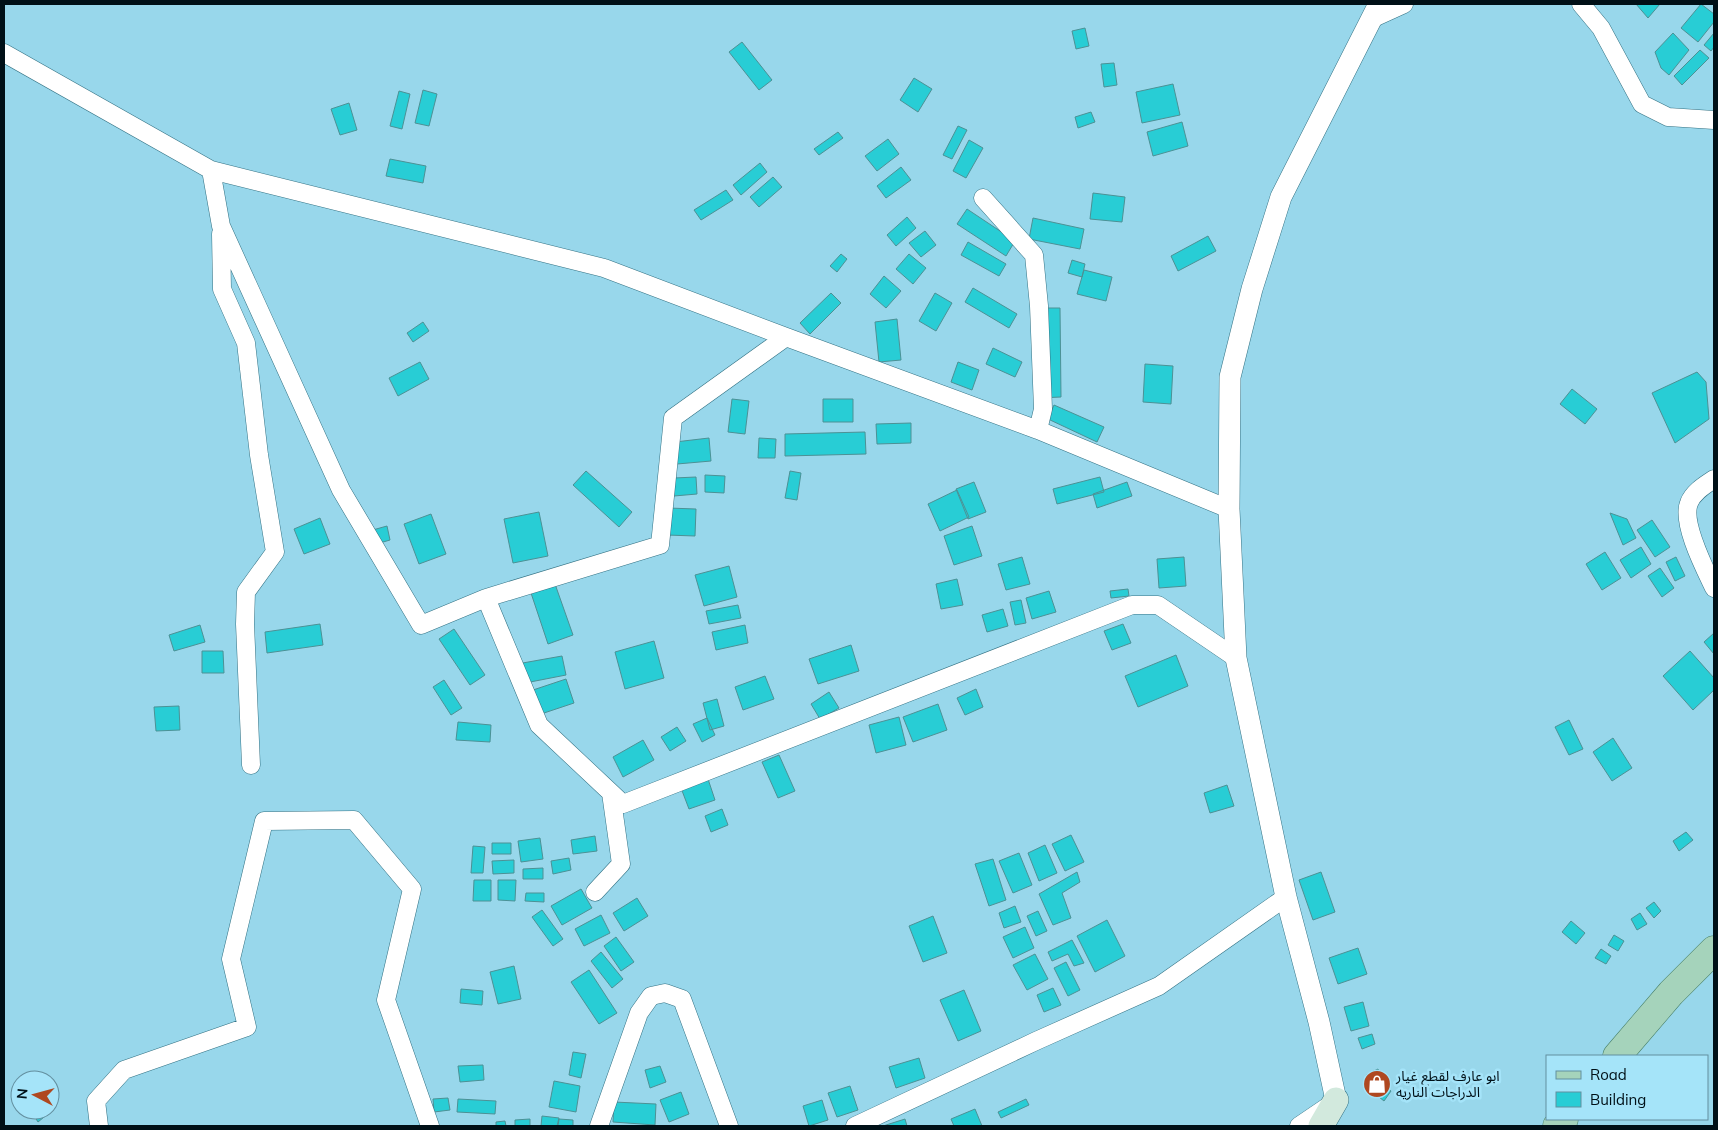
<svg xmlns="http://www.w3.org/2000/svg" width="1718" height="1130" font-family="Mulish,'Noto Sans Arabic',sans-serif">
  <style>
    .building { fill: #28cdd5; stroke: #4c9195 }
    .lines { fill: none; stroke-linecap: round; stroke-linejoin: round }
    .minor-casing { stroke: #337284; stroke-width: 19 }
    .tertiary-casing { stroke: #337284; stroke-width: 22 }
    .secondary-casing { stroke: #337284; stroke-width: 26 }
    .primary-casing { stroke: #447c64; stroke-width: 29 }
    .minor { stroke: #fff; stroke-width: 18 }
    .tertiary { stroke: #fff; stroke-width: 21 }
    .secondary { stroke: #d2e9dd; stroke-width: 25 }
    .primary { stroke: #a5d3bb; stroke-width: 28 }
    .labels { text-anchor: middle; stroke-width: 5; stroke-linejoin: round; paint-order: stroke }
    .poi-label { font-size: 14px; fill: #001017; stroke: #a5e4f9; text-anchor: start }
  </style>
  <rect width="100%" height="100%" fill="#98d7eb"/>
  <path class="building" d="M1636 4H1660L1648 18Z
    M1701 4 1714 14V22L1698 42 1681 28Z
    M1085 28 1089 46 1076 49 1072 31Z
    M1673 33 1689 50 1669 75 1661 68 1655 52Z
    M1714 33V47L1711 51 1704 45Z
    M742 42 772 80 759 90 729 52Z
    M1700 50 1709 58 1682 85 1674 76Z
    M1114 63 1117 85 1104 87 1101 64Z
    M914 78 932 89 918 112 900 100Z
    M1173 84 1180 115 1142 123 1136 92Z
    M423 90 437 94 429 126 415 123Z
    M399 91 410 94 402 129 390 126Z
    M349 103 357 130 340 135 331 109Z
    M1091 112 1095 122 1078 128 1075 117Z
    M1182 122 1188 146 1153 156 1147 132Z
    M958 126 967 130 952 159 943 155Z
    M838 132 843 138 819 155 814 149Z
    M888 139 899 154 877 171 865 156Z
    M969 140 983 148 966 178 953 171Z
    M390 159 426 166 423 183 386 176Z
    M760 163 767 172 741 195 733 185Z
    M901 167 911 180 886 198 877 186Z
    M773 177 782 187 759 207 750 197Z
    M726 190 733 200 701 220 694 210Z
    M1093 193 1125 197 1122 222 1090 219Z
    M967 209 1015 241 1006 256 957 224Z
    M907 217 916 228 896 246 887 235Z
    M1033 218 1084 229 1080 249 1029 239Z
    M925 231 936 245 921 257 909 243Z
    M1208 236 1216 251 1178 271 1171 256Z
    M968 242 1006 264 999 276 961 255Z
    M841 254 847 259 837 272 830 266Z
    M909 254 926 268 913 284 896 269Z
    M1072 260 1085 264 1082 277 1068 273Z
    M1084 270 1112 277 1106 301 1077 294Z
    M884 276 901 291 886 308 870 294Z
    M973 288 1017 314 1009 328 965 302Z
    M831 293 841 303 810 334 800 323Z
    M935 293 952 303 936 331 919 321Z
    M1037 308H1060L1061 397 1038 398Z
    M897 319 901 360 879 362 875 322Z
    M423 322 429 331 413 342 407 333Z
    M993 348 1022 362 1015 377 986 364Z
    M420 362 429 379 398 396 389 378Z
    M958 362 979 370 972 390 951 382Z
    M1145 364 1173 366 1171 404 1143 402Z
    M1697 372 1706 382 1709 419 1675 443 1652 393Z
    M1572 389 1597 409 1585 424 1560 404Z
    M732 399 749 401 745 434 728 432Z
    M823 399H853V422H823Z
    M1054 405 1104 427 1097 442 1048 419Z
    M911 423V443L877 444 876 424Z
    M865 432 866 454 785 456V434Z
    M709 438 711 461 677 464 675 442Z
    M759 438 776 439 775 458H758Z
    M586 471 632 512 619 527 573 485Z
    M790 471 801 473 797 500 785 498Z
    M705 475 725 476 724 493 705 492Z
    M696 477 697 494 674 496V478Z
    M1100 477 1104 492 1057 504 1053 489Z
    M974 482 986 512 968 519 956 489Z
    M1127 482 1132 496 1097 508 1093 494Z
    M957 490 969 517 940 531 928 504Z
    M668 508 696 509 695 536 667 535Z
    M539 512 548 556 513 563 504 519Z
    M1610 513 1627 519 1636 538 1623 545Z
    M431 514 446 554 419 564 404 524Z
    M320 518 330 544 304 554 294 529Z
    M1652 520 1670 547 1655 557 1637 530Z
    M387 526 390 540 366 547 362 533Z
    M972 526 982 556 954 565 944 536Z
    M1641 547 1651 564 1631 578 1620 560Z
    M1605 552 1621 578 1602 590 1586 564Z
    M1022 557 1030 584 1006 590 998 564Z
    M1184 557 1186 586 1159 588 1157 559Z
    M1676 557 1685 576 1675 581 1666 562Z
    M729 566 737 597 704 606 695 575Z
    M1660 568 1674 588 1662 597 1648 576Z
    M957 579 963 605 941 609 936 584Z
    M555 584 573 635 548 644 531 593Z
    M1128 589 1129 596 1111 598 1110 591Z
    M1049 591 1056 612 1032 619 1026 598Z
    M1021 600 1026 623 1015 625 1010 602Z
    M738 605 741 618 709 624 706 611Z
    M1003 609 1008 626 987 632 982 615Z
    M320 624 323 645 267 653 265 632Z
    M1123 624 1131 643 1112 650 1104 631Z
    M200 625 205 642 174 651 169 635Z
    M745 625 748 643 716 650 712 632Z
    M454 629 485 675 470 685 439 639Z
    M1714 633V654L1704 642Z
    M654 641 664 678 625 689 615 652Z
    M851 645 859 671 818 684 809 659Z
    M202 651H223L224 673H202Z
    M1690 651 1714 678V690L1693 710 1663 676Z
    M1176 655 1188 686 1138 707 1125 676Z
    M562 656 566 675 520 684 517 664Z
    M765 676 774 699 743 710 735 687Z
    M566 679 574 703 541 714 533 690Z
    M444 680 462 708 451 715 433 687Z
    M976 689 983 707 965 715 957 698Z
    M829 692 839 708 820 719 811 704Z
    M717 699 724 726 710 730 703 703Z
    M938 704 947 730 913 742 903 717Z
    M179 706 180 730 156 731 154 707Z
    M899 717 906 745 876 753 869 725Z
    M707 718 715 735 702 742 693 724Z
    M1569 720 1583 749 1569 755 1555 727Z
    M458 722 491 725 490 742 456 740Z
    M677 727 686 741 670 751 661 737Z
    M1613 738 1632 768 1612 781 1593 752Z
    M643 740 654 760 623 777 613 757Z
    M779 755 795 791 778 798 762 762Z
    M708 779 715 800 689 809 681 788Z
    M1227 785 1234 806 1210 813 1204 793Z
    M722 809 728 825 711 832 705 816Z
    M1686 832 1693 840 1679 851 1673 841Z
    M1071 835 1084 862 1065 871 1052 844Z
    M595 836 597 851 573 854 571 840Z
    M540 838 543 859 521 862 518 841Z
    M492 843H511V854H492Z
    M1045 845 1057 873 1039 881 1028 853Z
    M473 846 485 847 483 873H471Z
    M1019 853 1032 885 1013 893 999 861Z
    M569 858 571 870 553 874 551 861Z
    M993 859 1006 900 989 906 975 864Z
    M514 860V873L493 874 492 861Z
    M543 868V879H523V869Z
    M1077 872 1080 882 1062 893 1071 918 1053 925 1039 894Z
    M1321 872 1335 912 1313 920 1299 880Z
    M474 880H491V901H473Z
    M498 880H516L515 901 498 900Z
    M581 889 592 908 562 925 551 906Z
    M526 893H544V902L525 901Z
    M637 898 648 916 624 931 613 913Z
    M1654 902 1661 911 1654 918 1646 908Z
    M1015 906 1021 922 1004 928 999 913Z
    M542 910 563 939 553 946 532 917Z
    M1038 911 1047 931 1036 936 1027 916Z
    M1640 913 1647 924 1637 930 1631 919Z
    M601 915 610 933 584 946 575 929Z
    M933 916 947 953 923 962 909 926Z
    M1107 920 1125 956 1095 972 1077 936Z
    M1571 921 1585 933 1576 944 1562 932Z
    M1025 927 1034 948 1013 958 1003 937Z
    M1614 935 1624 941 1618 951 1608 945Z
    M616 937 634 962 621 971 604 946Z
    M1072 940 1084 963 1074 966 1068 954 1052 961 1048 952Z
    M1358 948 1367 974 1338 984 1329 958Z
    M1601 949 1611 956 1606 964 1595 958Z
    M601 952 623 979 612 988 591 961Z
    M1035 954 1048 979 1027 990 1013 965Z
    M1066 962 1080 990 1068 996 1054 968Z
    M514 966 521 999 498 1004 490 972Z
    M589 970 617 1013 599 1024 571 982Z
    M1053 988 1061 1005 1044 1012 1037 995Z
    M461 989 483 991 482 1005 460 1003Z
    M964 990 981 1031 958 1041 940 1000Z
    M1363 1002 1369 1026 1351 1031 1344 1007Z
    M1372 1034 1375 1044 1362 1049 1358 1038Z
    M573 1052 586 1054 581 1078 569 1075Z
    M919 1058 925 1078 896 1088 889 1067Z
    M483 1065 484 1080 460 1082 458 1066Z
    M660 1066 666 1082 650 1088 645 1070Z
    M1378 1069 1382 1079 1371 1084 1366 1075Z
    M554 1081 580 1086 576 1112 549 1107Z
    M850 1086 858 1110 837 1117 828 1093Z
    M1385 1087 1391 1091 1384 1101 1379 1097Z
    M681 1092 689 1114 669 1122 660 1100Z
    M448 1098 450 1110 434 1112 433 1099Z
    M458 1099 496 1101 495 1114 457 1112Z
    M1026 1099 1029 1105 1001 1118 998 1112Z
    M822 1100 828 1120 809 1126 803 1106Z
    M50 1102 55 1108 38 1122 33 1114 38 1110H50Z
    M614 1102 656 1104 655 1125 613 1122Z
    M975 1109 982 1126H954L951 1119Z
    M542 1116 559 1118 557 1126H541Z
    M530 1119V1126H515V1120Z
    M559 1119 573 1120V1126H558Z
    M905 1119 907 1126H883Z
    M505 1121 506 1126H496V1122Z"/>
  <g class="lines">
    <g class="minor-casing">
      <path id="minor" d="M1581 4 1601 28 1642 104 1668 117 1714 120
        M1371 19 1404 4
        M4 53 211 170 604 268 786 337 1038 430 1229 509
        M211 170 221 226 341 490 421 625 486 598
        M983 198 1034 255 1039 306 1043 409 1038 430
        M221 234 222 289 246 343 259 455 275 552 246 592 245 624 251 765
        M786 337 673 418 660 545 486 598 539 725 623 804 1132 605H1158L1236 658
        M1714 479C1705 485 1693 492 1689 503 1681 523 1705 569 1714 588
        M595 892 621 864 611 793
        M99 1126 96 1101 124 1070 247 1027 231 959 264 821 354 820 412 889 386 1000 430 1126
        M599 1126 639 1013 651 996 665 993 682 999 729 1126
        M855 1126 1036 1041 1159 986 1286 897
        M1299 1126 1330 1105"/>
    </g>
    <g class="tertiary-casing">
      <path id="tertiary" d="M1336 1100 1319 1022 1286 897 1236 658 1229 509 1230 377 1252 289 1281 197 1379 4"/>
    </g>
    <g class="secondary-casing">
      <path id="secondary" d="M1321 1126 1336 1100"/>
    </g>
    <g class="primary-casing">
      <path id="primary" d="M1617 1056 1671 993 1714 950
        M1557 1126 1564 1119"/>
    </g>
    <use href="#minor" class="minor"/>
    <use href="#tertiary" class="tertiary"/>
    <use href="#secondary" class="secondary"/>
    <use href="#primary" class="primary"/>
  </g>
  <defs>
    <g id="shop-disc" transform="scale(1.4375)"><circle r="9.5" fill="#af4820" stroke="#a5e4f9"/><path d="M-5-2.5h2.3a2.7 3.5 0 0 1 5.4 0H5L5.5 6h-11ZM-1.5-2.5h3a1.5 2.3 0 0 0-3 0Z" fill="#fff"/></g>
  </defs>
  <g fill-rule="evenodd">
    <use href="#shop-disc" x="1377" y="1084"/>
  </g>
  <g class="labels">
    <g class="poi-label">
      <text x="1396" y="1081">ابو عارف لقطع غيار<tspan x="1396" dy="16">الدراجات الناريه</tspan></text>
    </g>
  </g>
  <rect width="1718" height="1130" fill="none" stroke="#001017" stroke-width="10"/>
  <rect x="1546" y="1055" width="162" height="65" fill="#a5e4f9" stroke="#638f9f"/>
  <rect x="1556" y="1071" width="25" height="8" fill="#a5d3bb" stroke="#638f9f"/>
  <text x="1590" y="1080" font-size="15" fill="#001017">Road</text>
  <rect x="1556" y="1092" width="25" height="15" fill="#28cdd5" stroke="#638f9f"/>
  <text x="1590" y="1105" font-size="15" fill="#001017">Building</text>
  <g transform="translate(35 1095) rotate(276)"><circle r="24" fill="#a5e4f9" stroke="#638f9f"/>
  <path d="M0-4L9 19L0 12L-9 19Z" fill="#af4820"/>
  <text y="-8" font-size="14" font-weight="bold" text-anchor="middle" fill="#001017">N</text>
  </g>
</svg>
